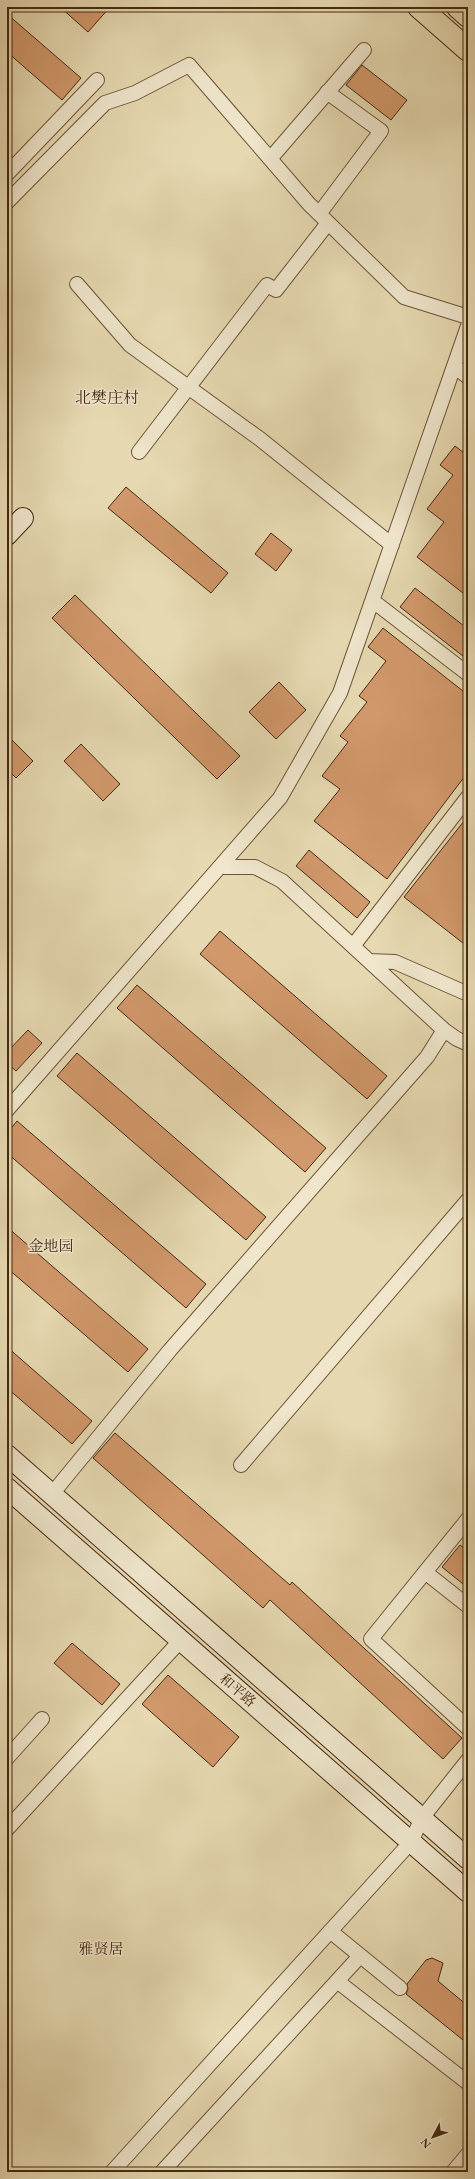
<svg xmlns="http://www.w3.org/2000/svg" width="475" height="2179" font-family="'EB Garamond','Noto Serif SC',serif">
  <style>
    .building { fill: #d1986b; stroke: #462812 }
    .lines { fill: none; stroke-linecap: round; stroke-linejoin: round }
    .street-casing { stroke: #6e543a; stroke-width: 16 }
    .secondary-casing { stroke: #462812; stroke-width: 22 }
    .highway-casing { stroke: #462812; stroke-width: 24 }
    .street { stroke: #efe6cc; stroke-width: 14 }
    .secondary { stroke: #efe6cc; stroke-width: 20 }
    .highway { stroke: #e6d9b1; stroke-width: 22 }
    .labels { text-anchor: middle; stroke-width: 3; stroke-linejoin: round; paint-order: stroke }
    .street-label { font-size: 14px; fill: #462812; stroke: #efe6cc }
    .neighbourhood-label { font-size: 15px; fill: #462812; stroke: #efe6cc }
    .quarter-label { font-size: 16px; fill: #462812; stroke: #efe6cc }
  </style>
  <rect width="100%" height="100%" fill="#e6d9b1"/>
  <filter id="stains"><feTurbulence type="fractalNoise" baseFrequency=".005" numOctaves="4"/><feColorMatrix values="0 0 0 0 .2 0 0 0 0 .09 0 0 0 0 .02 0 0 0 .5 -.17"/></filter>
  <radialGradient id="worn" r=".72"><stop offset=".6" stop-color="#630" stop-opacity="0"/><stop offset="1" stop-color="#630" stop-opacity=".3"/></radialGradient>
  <path class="building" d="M60 7H110L88 32Z
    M7 14 81 78 62 100 7 52Z
    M362 65 407 100 391 120 346 85Z
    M455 446 468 456V597L417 557 444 522 427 509 453 475 440 465Z
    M126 487 228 573 211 593 108 508Z
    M271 533 292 550 276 571 255 554Z
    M415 588 468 629V660L400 607Z
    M75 595 240 756 217 779 52 618Z
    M383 628 468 695V772L387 879 314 821 340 789 322 776 348 742 340 736 367 702 359 696 386 661 368 647Z
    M279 682 306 710 276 739 249 712Z
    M7 735 33 761 16 778 7 769Z
    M81 744 120 784 103 801 64 761Z
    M468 816V947L404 897Z
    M309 850 370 902 357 918 296 866Z
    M220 931 387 1076 367 1099 200 954Z
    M137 985 326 1148 305 1172 117 1008Z
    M28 1030 42 1043 16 1071 7 1063V1052Z
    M77 1053 266 1217 246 1240 57 1076Z
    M17 1121 206 1284 186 1308 7 1153V1133Z
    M7 1227 148 1349 128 1372 7 1268Z
    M7 1347 92 1421 72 1444 7 1388Z
    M115 1433 290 1585 292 1582 462 1738 443 1759 270 1600 263 1608 93 1458Z
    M460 1545 468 1551V1588L442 1567Z
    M72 1643 120 1684 102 1705 54 1663Z
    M168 1675 239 1737 213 1767 142 1704Z
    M432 1958 443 1963 438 1981 468 2006V2044L406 1994 408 1989 407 1984 426 1960Z"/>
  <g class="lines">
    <g class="street-casing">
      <path id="street" d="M270 159 364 50
        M7 174 97 80
        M7 202 105 103 135 93 189 65 309 204 404 297 468 317
        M319 214 381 131 327 92
        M77 284 130 345 260 439 392 545
        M454 366 468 377
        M139 452 267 285 276 290 328 223
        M373 601 468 674
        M220 867H255L282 881 444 1030
        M353 946 468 797
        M369 961 395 962 468 994
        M7 1110 280 798 340 693 468 326
        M241 1465 468 1200
        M52 1494 170 1350 427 1057 444 1030 457 1039 468 1044
        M468 1519 371 1639 468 1728
        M425 1572 468 1606
        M7 1758 42 1719
        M7 1829 181 1640
        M330 1931 400 1988
        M337 1981 468 2083
        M112 2172 411 1842 422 1818 468 1760
        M162 2172 360 1956
        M453 2172 468 2154"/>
    </g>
    <g class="secondary-casing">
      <path id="secondary" d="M7 535 23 518
        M7 1455 468 1859
        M7 1488 468 1892"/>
    </g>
    <g class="highway-casing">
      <path id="highway" d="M419 7 468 50
        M458 7 468 16"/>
    </g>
    <use href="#street" class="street"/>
    <use href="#secondary" class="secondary"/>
    <use href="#highway" class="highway"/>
  </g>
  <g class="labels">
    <g class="street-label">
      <text transform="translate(238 1690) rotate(41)" y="5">和平路</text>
    </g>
    <g class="neighbourhood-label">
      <text x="51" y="1251">金地园</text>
      <text x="101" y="1954">雅贤居</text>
    </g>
    <g class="quarter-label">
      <text x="107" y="403">北樊庄村</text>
    </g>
  </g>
  <rect width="475" height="2179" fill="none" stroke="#e6d9b1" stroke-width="24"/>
  <rect x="8" y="8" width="459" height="2163" fill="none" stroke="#462812" stroke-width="2"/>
  <rect x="12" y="12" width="451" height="2155" fill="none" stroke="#462812"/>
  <g transform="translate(433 2137) rotate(229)" stroke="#efe6cc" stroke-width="3" paint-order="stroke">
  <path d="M0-3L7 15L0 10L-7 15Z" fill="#462812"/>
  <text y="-6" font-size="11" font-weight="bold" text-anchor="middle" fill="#462812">N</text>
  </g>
  <rect width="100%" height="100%" filter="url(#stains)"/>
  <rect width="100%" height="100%" fill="url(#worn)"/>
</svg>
